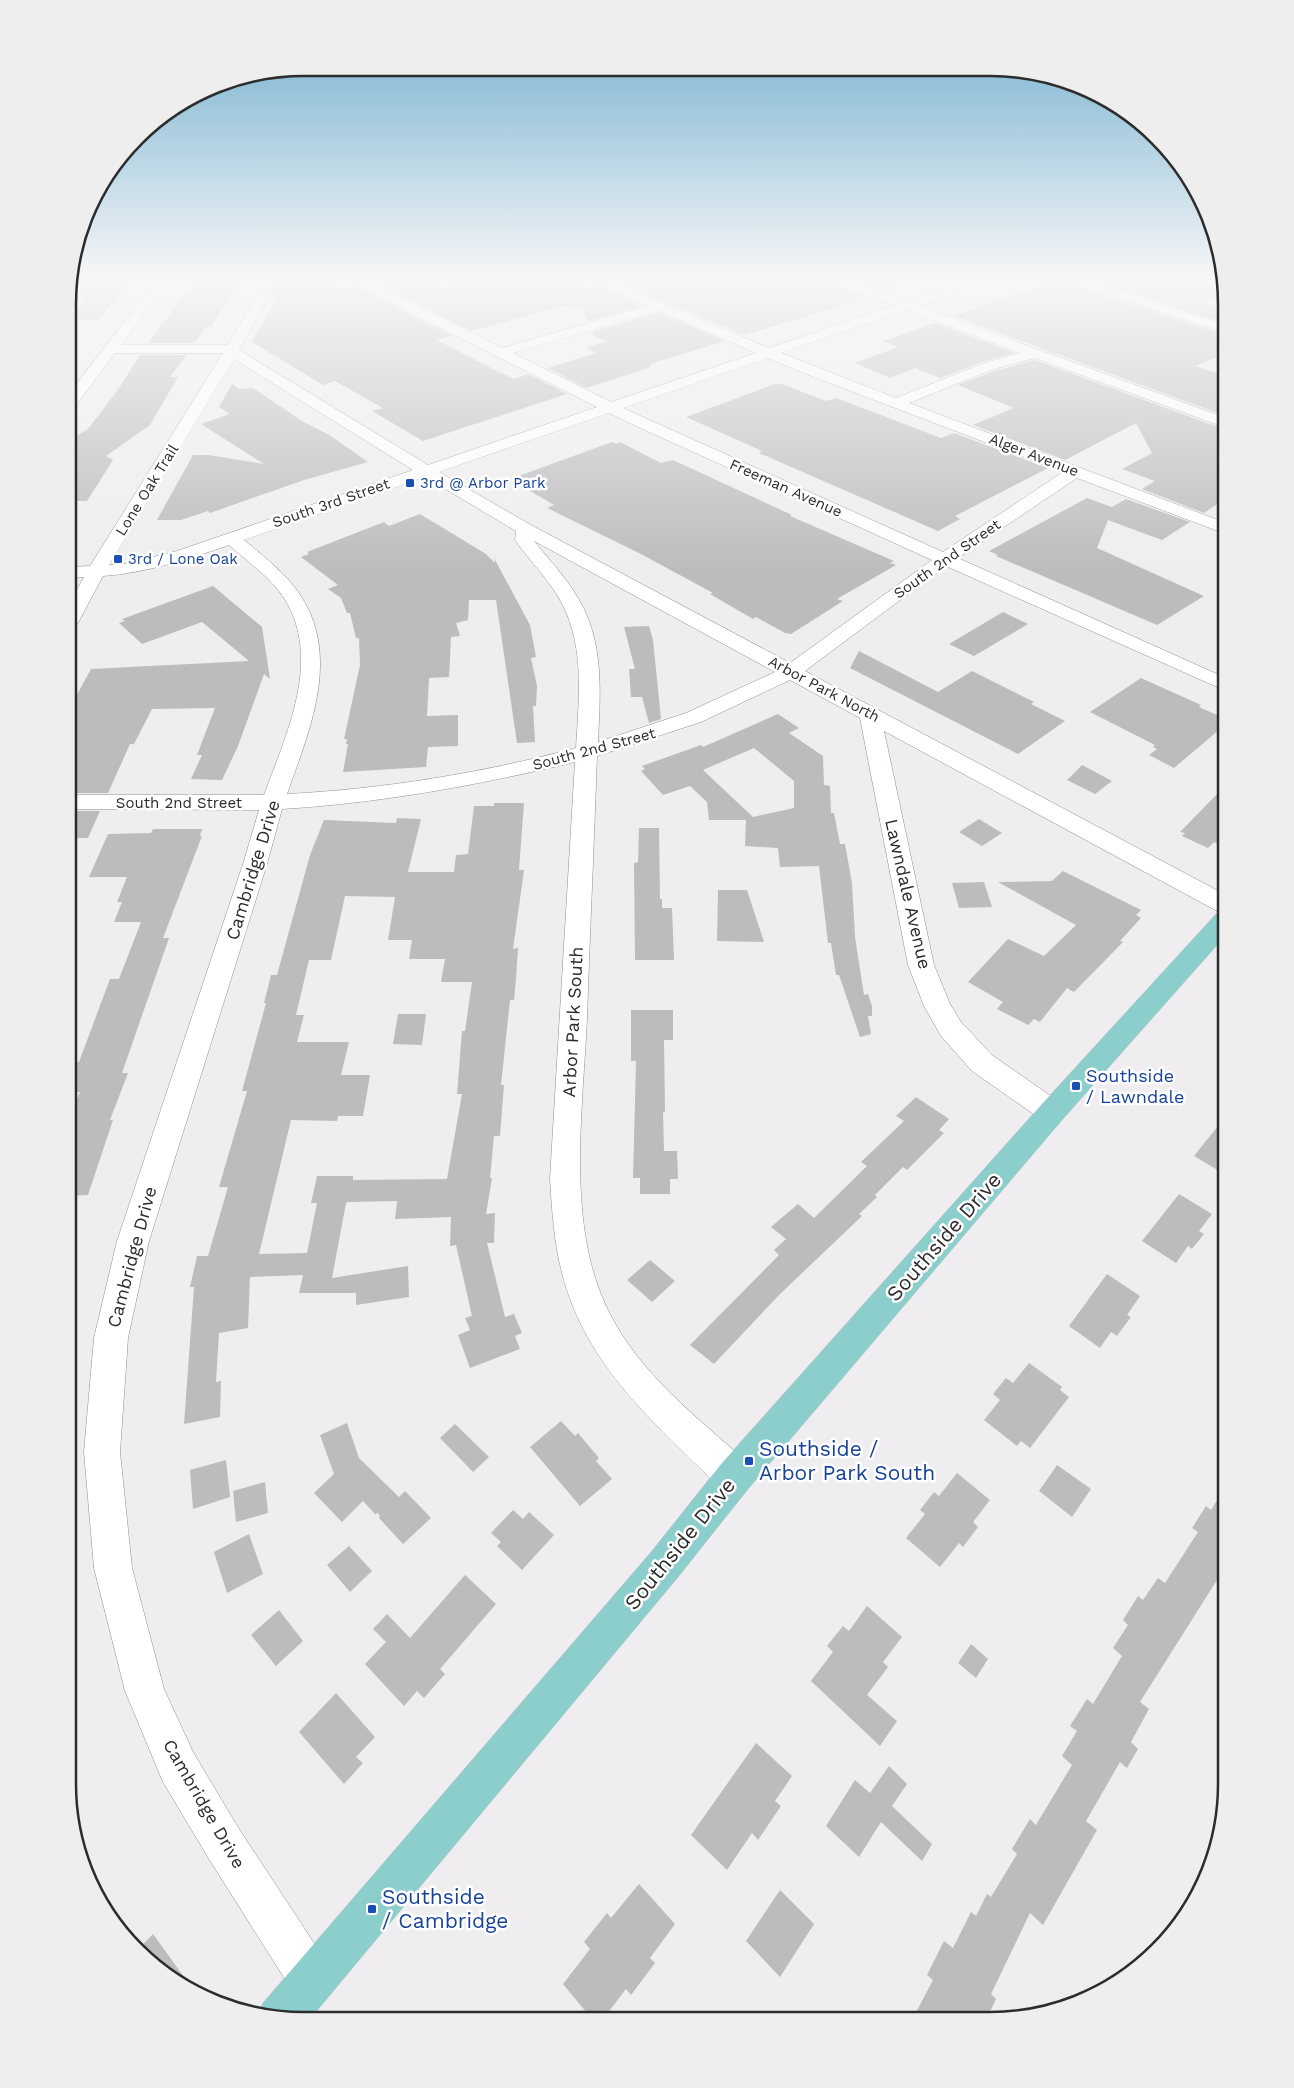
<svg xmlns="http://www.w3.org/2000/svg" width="1294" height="2088" font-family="'Work Sans',sans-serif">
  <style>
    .building { fill: #bcbbbe; fill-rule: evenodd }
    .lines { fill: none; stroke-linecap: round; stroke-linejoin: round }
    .minor-casing { stroke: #918f91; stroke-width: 1 }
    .major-casing { stroke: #c8c8c8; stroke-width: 1 }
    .minor { fill: #fff; fill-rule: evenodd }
    .major { fill: #8ccecb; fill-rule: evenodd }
    .transit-dot { fill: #1a4fb4; stroke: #fff; stroke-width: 2 }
    .labels { text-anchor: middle; stroke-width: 5; stroke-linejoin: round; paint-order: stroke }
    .far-street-label { font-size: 15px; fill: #2d2c2d; stroke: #fff }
    .far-transit-label { font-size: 15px; fill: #164399; stroke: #fff; text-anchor: start }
    .street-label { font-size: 18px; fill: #2d2c2d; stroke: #fff }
    .transit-label { font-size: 18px; fill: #164399; stroke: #fff; text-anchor: start }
    .near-street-label { font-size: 21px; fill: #2d2c2d; stroke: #fff }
    .near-transit-label { font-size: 21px; fill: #164399; stroke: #fff; text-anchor: start }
    .rim { fill: none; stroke: #2d2c2d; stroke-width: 2.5 }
  </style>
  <rect width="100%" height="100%" fill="#efedef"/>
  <path class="building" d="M128 278 122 287H125L99 320H74L79 314H71L87 299H72L91 279Z
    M297 278 327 280 344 290 356 287 452 336 437 340 499 372 514 379 528 374 567 394 423 441 372 411 383 408 335 381 323 385 252 342 277 298 271 295 279 283Z
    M391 278H414L443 289 483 278H556L587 290 600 286 641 306 587 321 582 310 568 305 471 331 374 282Z
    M629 278H721L741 285 763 278H823L826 283 863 296 854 299 858 300 818 313 744 335 616 281Z
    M847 278H905L906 282 881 290Z
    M1086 278H1192L1223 288 1224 293 1203 302 1226 310V323Z
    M1061 279 1064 283 1226 335V353L1195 366 1226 376V416L953 316Z
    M194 283H239L211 327H206L195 343H148Z
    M658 312 725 341 653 363 649 368 586 388 548 368 596 353 586 348 607 341 594 336 592 332Z
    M935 323 1015 353 984 361 940 378 915 368 890 378 855 363 898 347 883 341Z
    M140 355H186L170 377H178L150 425 106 456 113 460 87 501H69V440L88 429 117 391Z
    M1035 360 1226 430 1215 437 1226 441V507L1217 504 1204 513 1142 489 1155 481 1122 469 1152 453 1136 423 1065 460 973 425 1014 408 958 385 995 371Z
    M232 384 240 389 253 388 302 421 331 436 368 462 304 480 210 513 208 511 181 520H157L193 455H209L264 464 201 424 230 414 219 407Z
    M775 384H782L826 401 836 398 941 438 954 433 1048 468 955 516 960 519 938 531 759 453 762 451 686 417Z
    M612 442 616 444 620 442 661 463 673 460 792 515 790 516 894 561 890 563 896 565 837 599 843 601 791 634 785 633 756 617 753 619 710 594 713 593 641 554 547 508 554 505 513 481 516 480 513 478Z
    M1087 498 1112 507 1126 499 1190 522 1162 540 1108 520 1097 548 1204 596 1157 625 996 556 998 555 989 551Z
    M420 514 486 554 495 563 494 558 530 625 536 657 531 658 537 686 536 706H533L535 742 517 743 496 600H469L468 620 456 623 460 636 451 637 449 677 429 678 427 716 458 715V746L428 747 426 767 343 772 348 744H346L347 739H344L360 665 359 638H356L350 613H347L341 598 328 589 338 585 301 557 309 554 307 552 384 522 389 526Z
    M213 586 262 627 270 679 264 674 238 746 222 780 191 779 202 755H197L215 708 152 709 134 744H130L108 793H69V709L91 669 249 661 202 622 142 644 119 623 125 621 122 619Z
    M1003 612 1028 624 974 656 949 644Z
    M649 626 653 640 661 719 649 723 642 697H631L629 669H635L624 627Z
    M859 651 938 692 972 671 1034 702 1031 704 1065 721 1018 754 850 668Z
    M1141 678 1201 705 1199 706 1201 708 1226 719V724L1174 768 1149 755 1157 749 1153 747 1155 745 1090 712Z
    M778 714 799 728 789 733 823 756 824 785 830 786 831 813H834L840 844H845L852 883 855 937 864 995 868 994 872 1006V1016H868L871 1034 860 1037 839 975H836L831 943H828L819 866 780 867 778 848 745 846 746 820H709L707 802 690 786 663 795 641 771 645 769 642 766 701 745 703 747ZM754 748 794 781V808L753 817 703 770Z
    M1082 765 1112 781 1095 794 1067 780Z
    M1226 785V848L1214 842 1208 848 1182 836 1185 833 1180 832Z
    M494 803H524L519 870H524L513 949 518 948 516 978 514 1000H510L501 1085H504L500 1136H494L490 1178H492L486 1214 495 1213 494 1243H487L505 1317 514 1314 522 1333 515 1336 520 1349 470 1368 458 1335 470 1330 465 1318 472 1316 456 1245 450 1246 451 1217 395 1219 397 1201 348 1202 346 1203 332 1278 408 1266 409 1297 356 1305V1293H299L303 1275 250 1277 248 1328 219 1333 216 1382 221 1381 220 1417 184 1424 194 1287H190L197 1256H208L228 1187H219L247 1091H242L266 1003H264L271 975H277L310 855 324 820 396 823 397 818 421 819 408 872H454L456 855 468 854 474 806H494ZM345 896 395 897 388 940H412L409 959H445L441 982H472L465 1031H462L457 1094H462L447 1179 353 1180V1176H317L311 1203H317L307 1253 259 1254 291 1120 337 1121 338 1116H363L370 1075H341L349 1042H297L304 1015H296L309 960H331Z
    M69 811H100L88 838H69Z
    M979 819 1002 833 982 846 959 832Z
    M639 828H659L660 899H662V908H672L674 960H635L634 863 638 862Z
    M153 829H202L200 836H202L163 938H169L122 1073H128L110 1120H113L88 1195 68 1196V1120L80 1092H68V1076L74 1062H79L110 979H119L141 922H114L122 902H117L127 877H89L108 834 151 833Z
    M1063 871 1141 910 1136 915 1141 918 1120 941 1123 942 1074 992 1067 988 1040 1022 1034 1019 1028 1025 997 1009 1003 1002 968 982 1008 939 1044 956 1076 925 998 882 1052 881Z
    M984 882 992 907 959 908 952 883Z
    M718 890H747L764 942 717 941Z
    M631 1010H673V1040H664L665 1112H663L664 1151H677L678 1179H670V1194H640V1178H633L636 1061H631Z
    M398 1014H426L422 1045 393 1044Z
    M916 1097 949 1119 939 1130 944 1133 907 1170 903 1167 875 1195 877 1197 859 1214 862 1216 779 1295 714 1364 690 1345 779 1255 774 1250 786 1239 771 1227 798 1204 814 1218 867 1166 861 1162 904 1121 896 1116Z
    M1226 1116V1175L1194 1156Z
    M1179 1194 1212 1214 1199 1231 1204 1234 1192 1249 1188 1246 1176 1263 1142 1241Z
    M650 1260 675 1281 652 1302 627 1280Z
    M1107 1274 1140 1296 1127 1315 1131 1317 1117 1336 1111 1332 1100 1348 1069 1326Z
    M1029 1363 1062 1387 1060 1390 1069 1397 1030 1448 1021 1441 1017 1446 984 1420 1000 1400 993 1394 1006 1378 1013 1383Z
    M561 1421 575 1436 578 1433 599 1458 596 1461 612 1479 580 1506 530 1447Z
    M347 1423 359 1458 399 1497 405 1491 431 1518 403 1544 379 1518 380 1516 378 1513 375 1514 363 1501 342 1522 314 1493 334 1474 320 1435Z
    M455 1424 489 1457 473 1472 440 1438Z
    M226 1460 230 1497 193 1509 190 1470Z
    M1057 1465 1091 1489 1072 1517 1039 1491Z
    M957 1473 990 1500 973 1522 978 1527 963 1547 959 1543 940 1567 906 1538 925 1514 920 1510 934 1492 939 1496Z
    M265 1482 268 1513 236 1522 233 1491Z
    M1226 1486V1587L1217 1580 1140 1702 1149 1709 1131 1742 1138 1749 1127 1768 1120 1762 1086 1821 1097 1830 1043 1925 1030 1913 991 1994 996 1999 986 2020H912L933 1980 927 1975 944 1941 953 1948 971 1912 976 1916 987 1894 991 1897 1017 1854 1012 1849 1030 1819 1036 1825 1072 1765 1062 1756 1077 1731 1070 1726 1087 1699 1093 1704 1122 1656 1113 1648 1128 1625 1123 1620 1138 1596 1143 1600 1158 1578 1165 1583 1198 1532 1192 1528 1206 1506 1211 1510Z
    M513 1510 523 1519 529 1512 554 1535 522 1570 497 1546 501 1542 491 1533Z
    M249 1534 263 1574 227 1593 214 1552Z
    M349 1546 372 1571 350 1592 327 1565Z
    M465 1575 496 1604 440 1669 445 1674 424 1698 417 1691 404 1706 365 1664 386 1642 373 1629 387 1614 410 1638Z
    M867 1606 902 1637 883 1662 888 1667 867 1695 897 1721 880 1746 811 1681 833 1652 827 1646 843 1626 849 1631Z
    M279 1610 303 1641 276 1666 251 1635Z
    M971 1644 988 1659 976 1678 958 1663Z
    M336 1693 375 1737 356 1757 363 1763 344 1784 299 1732Z
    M756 1743 792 1776 775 1801 781 1806 758 1840 752 1833 727 1870 691 1835Z
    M889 1766 907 1784 892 1806 932 1844 922 1861 881 1822 859 1857 826 1826 855 1780 870 1793Z
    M639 1884 675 1924 650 1958 655 1963 631 1995 626 1989 603 2019H592L563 1984 590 1949 584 1942 607 1913 611 1918Z
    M780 1890 814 1924 780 1977 746 1941Z
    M153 1934 189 1984 186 1987 160 1972 138 1949Z"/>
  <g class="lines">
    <g class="minor-casing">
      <path id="minor" d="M158 278H170L121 345H228L267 278H279L239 350 428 465 597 407 348 281 346 278H361L502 348 646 306 587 278H603L769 348 894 305 827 281 825 278H842L906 301 975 278H992L990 281 919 306 1226 418V428L1221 426 1035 358 994 369 909 403 1226 523V534L1077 478 958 558 1226 678V691L946 566 805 671 1226 895V913L1217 911 884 731 934 965 950 1004 961 1022 992 1055 1062 1104 1066 1112 1062 1120 1052 1123 1042 1120 972 1071 941 1036 924 1006 908 965 860 718 790 680 701 722 597 756C594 843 590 930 587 1018 583 1111 565 1228 610 1314 641 1375 698 1418 748 1463L753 1476 748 1489 735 1494 722 1489C656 1425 585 1365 562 1273 554 1242 552 1211 550 1179L575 762C479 785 381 803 282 809L267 864 149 1241 128 1338 120 1452 132 1568 164 1689 193 1752 239 1829 327 1963 334 1979 327 1995 311 2002 295 1995 209 1859 163 1782 125 1691 94 1568 84 1452 94 1338 117 1241 243 864 259 810 69 809V795H264C286 735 323 659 284 598 270 577 248 562 229 545 189 559 146 573 103 576L79 621 76 625 69 627V604L84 577 69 578V567L90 566 223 353H115L74 408 69 409V394ZM658 310 756 353 611 402 513 353ZM906 310 1021 353 984 363 896 398 781 353ZM768 358 806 374 1063 472 943 552 623 408ZM234 359 413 470 177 551 124 564 109 565ZM609 413 636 426 932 560 790 663 531 525 439 472ZM425 477 516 531 515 540C528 559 545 575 557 595 586 641 579 696 576 748 482 773 384 789 287 794 311 726 345 648 292 584 278 567 261 554 244 540ZM534 541 775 672 686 713 598 742C600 698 604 651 584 609 572 584 552 563 534 541Z
        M1063 278H1081L1226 325V333L1065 281Z"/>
    </g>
    <g class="major-casing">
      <path id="major" d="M1226 910V935L1062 1120 748 1489 678 1577 310 2019H274L258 2014 263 2003 652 1551 722 1463 1042 1104 1217 913Z"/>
    </g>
    <use href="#minor" class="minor"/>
    <use href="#major" class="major"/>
  </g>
  <linearGradient id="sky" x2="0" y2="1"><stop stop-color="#6aabcc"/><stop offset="0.49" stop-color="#f8f7f8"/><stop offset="1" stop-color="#f8f7f8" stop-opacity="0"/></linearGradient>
  <rect width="1294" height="570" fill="url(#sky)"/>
  <g class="transit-dot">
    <rect x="405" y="478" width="10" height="10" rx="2.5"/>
    <rect x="113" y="554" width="10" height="10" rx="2.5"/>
    <rect x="1071" y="1081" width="10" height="10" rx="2.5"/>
    <rect x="744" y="1456" width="10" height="10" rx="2.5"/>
    <rect x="367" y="1904" width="10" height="10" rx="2.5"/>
  </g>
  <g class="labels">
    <g class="far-street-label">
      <text transform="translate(1034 455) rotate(21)" y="5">Alger Avenue</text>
      <text transform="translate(786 488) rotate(24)" y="5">Freeman Avenue</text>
      <text transform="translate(147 490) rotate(-58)" y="5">Lone Oak Trail</text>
      <text transform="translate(331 503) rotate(-19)" y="5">South 3rd Street</text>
      <text transform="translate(947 559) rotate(-35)" y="5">South 2nd Street</text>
      <text transform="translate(824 689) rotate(28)" y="5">Arbor Park North</text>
      <text transform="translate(594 749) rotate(-15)" y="5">South 2nd Street</text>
      <text x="179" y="808">South 2nd Street</text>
    </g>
    <g class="far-transit-label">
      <text x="420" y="488">3rd @ Arbor Park</text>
      <text x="128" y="564">3rd / Lone Oak</text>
    </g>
    <g class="street-label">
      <text transform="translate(253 870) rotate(-73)" y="6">Cambridge Drive</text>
      <text transform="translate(908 894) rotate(77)" y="6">Lawndale Avenue</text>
      <text transform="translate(573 1022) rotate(-87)" y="6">Arbor Park South</text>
      <text transform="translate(132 1257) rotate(-75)" y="6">Cambridge Drive</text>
      <text transform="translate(204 1804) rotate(60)" y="6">Cambridge Drive</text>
    </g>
    <g class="transit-label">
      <text x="1086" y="1082">Southside<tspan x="1086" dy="21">/ Lawndale</tspan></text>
    </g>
    <g class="near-street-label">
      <text transform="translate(944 1237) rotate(-49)" y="7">Southside Drive</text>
      <text transform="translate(680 1544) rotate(-51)" y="7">Southside Drive</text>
    </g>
    <g class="near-transit-label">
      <text x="759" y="1456">Southside /<tspan x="759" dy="24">Arbor Park South</tspan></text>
      <text x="382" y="1904">Southside<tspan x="382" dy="24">/ Cambridge</tspan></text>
    </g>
  </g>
  <path d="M0 0H1294V2088H0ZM304 76H990A228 228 0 0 1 1218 304V1784A228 228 0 0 1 990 2012H304A228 228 0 0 1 76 1784V304A228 228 0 0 1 304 76Z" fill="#eee" fill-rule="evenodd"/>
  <path class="rim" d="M304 76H990A228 228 0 0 1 1218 304V1784A228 228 0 0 1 990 2012H304A228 228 0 0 1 76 1784V304A228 228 0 0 1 304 76Z"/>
</svg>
